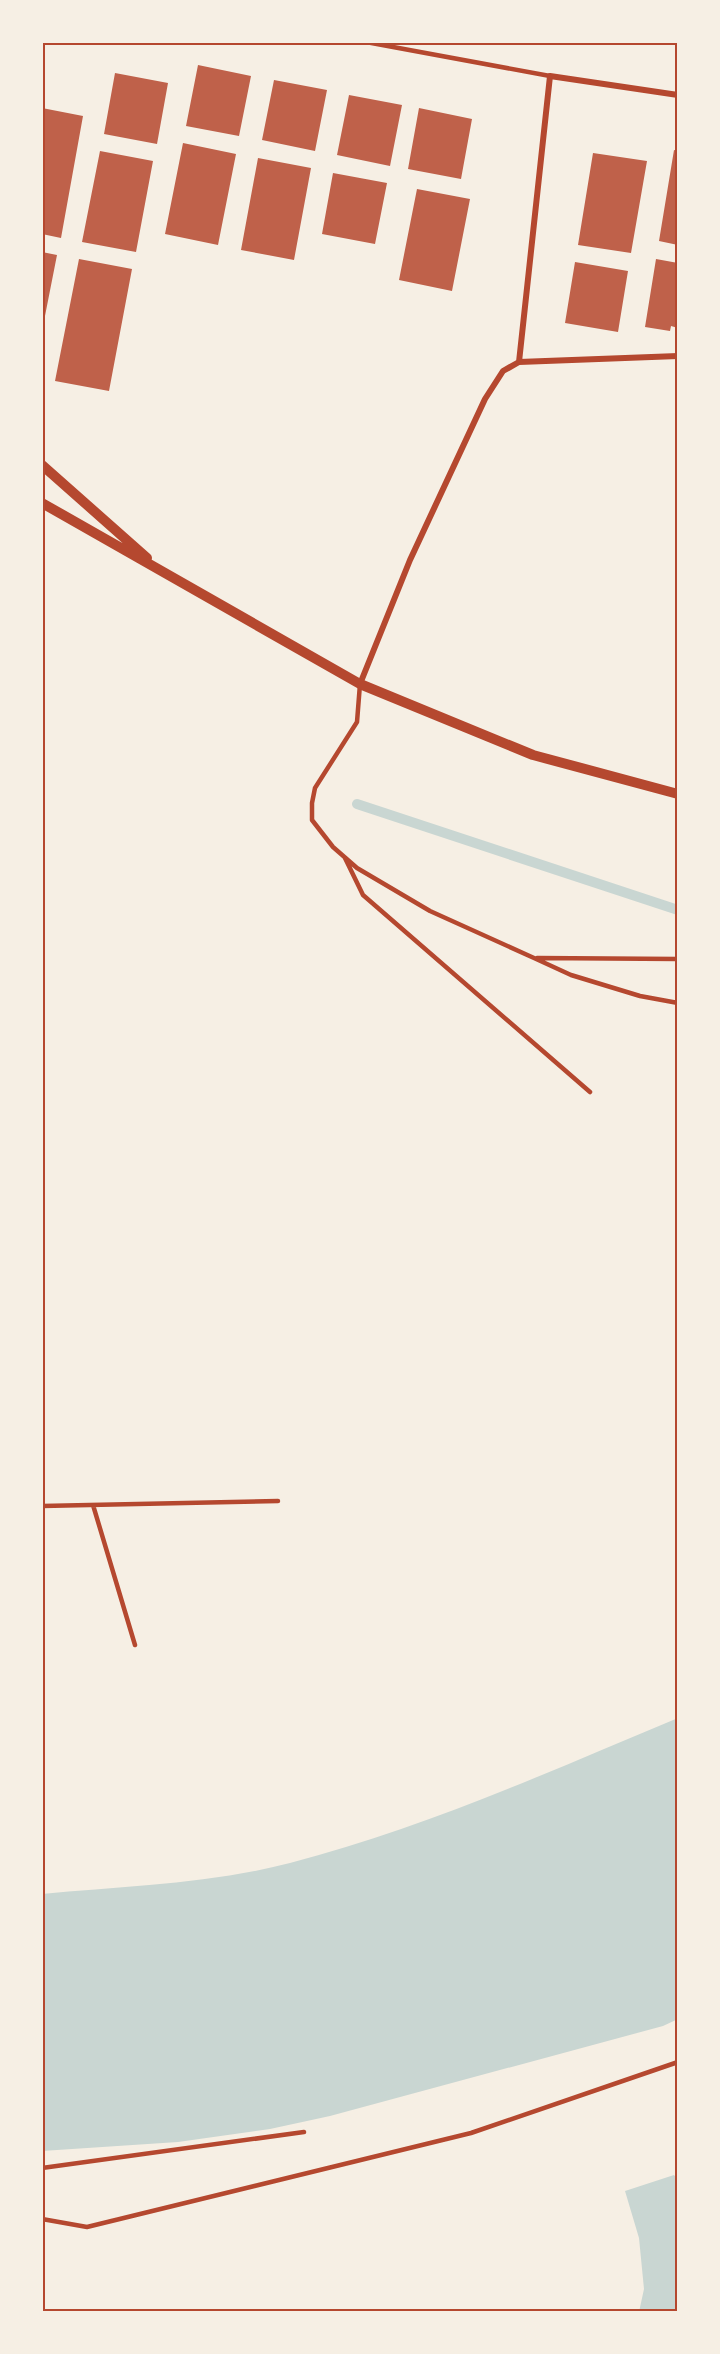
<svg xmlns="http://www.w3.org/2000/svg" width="720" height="2354" font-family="'DM Sans',sans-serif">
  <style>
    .water { fill: #c9d6d2 }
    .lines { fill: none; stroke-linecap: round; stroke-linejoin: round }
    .stream { stroke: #c9d6d2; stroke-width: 10 }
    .building { fill: #bf614a }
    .service { stroke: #b5482f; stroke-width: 4.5 }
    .minor { stroke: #b5482f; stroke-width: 6 }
    .tertiary { stroke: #b5482f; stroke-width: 10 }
    .neatline { fill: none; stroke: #b5482f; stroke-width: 2 }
  </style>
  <rect width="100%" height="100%" fill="#f6efe4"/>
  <path class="water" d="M678 1718V2019L663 2026 330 2116 270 2129 178 2142 42 2151V1894C124 1886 210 1884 290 1863 424 1828 551 1771 678 1718Z
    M674 2175 678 2180V2312H639L644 2289 639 2238 625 2191Z"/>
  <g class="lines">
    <path class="stream" d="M357 804 678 910"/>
  </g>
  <path class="building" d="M198 65 251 76 239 136 186 126Z
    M115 73 168 83 157 144 104 134Z
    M274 80 327 90 315 151 262 140Z
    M349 95 402 105 390 166 337 155Z
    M42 108 83 116 61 238 42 234Z
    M419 108 472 119 461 179 408 169Z
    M183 143 236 154 218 245 165 234Z
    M674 150 678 151V245L659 241Z
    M100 151 153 161 136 252 82 242Z
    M593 153 647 161 631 253 578 245Z
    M258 158 311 168 294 260 241 250Z
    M333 173 387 183 375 244 322 234Z
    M417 189 470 199 452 291 399 280Z
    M42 252 57 255 43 326H42Z
    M79 259 132 269 109 391 55 381Z
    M656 259 678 263V328L671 326 670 331 645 327Z
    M575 262 628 271 618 332 565 323Z"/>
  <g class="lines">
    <path class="service" d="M366 42 550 76
      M360 684 357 722 315 788 312 803V820L333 847 357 868 430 911 534 958 571 975 640 996 678 1003
      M345 858 363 895 590 1092
      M537 958 678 959
      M93 1505 135 1645
      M42 1506 278 1501
      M42 2168 304 2132
      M42 2219 87 2227 471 2133 678 2062"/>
    <path class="minor" d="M519 362 550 76 678 95
      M360 684 410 560 485 399 503 371 519 362 678 356"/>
    <path class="tertiary" d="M42 465 147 558
      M42 503 360 684 533 755 678 794"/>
  </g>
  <rect width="720" height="2354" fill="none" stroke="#f6efe4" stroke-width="87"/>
  <rect x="44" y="44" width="632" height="2266" class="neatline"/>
</svg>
